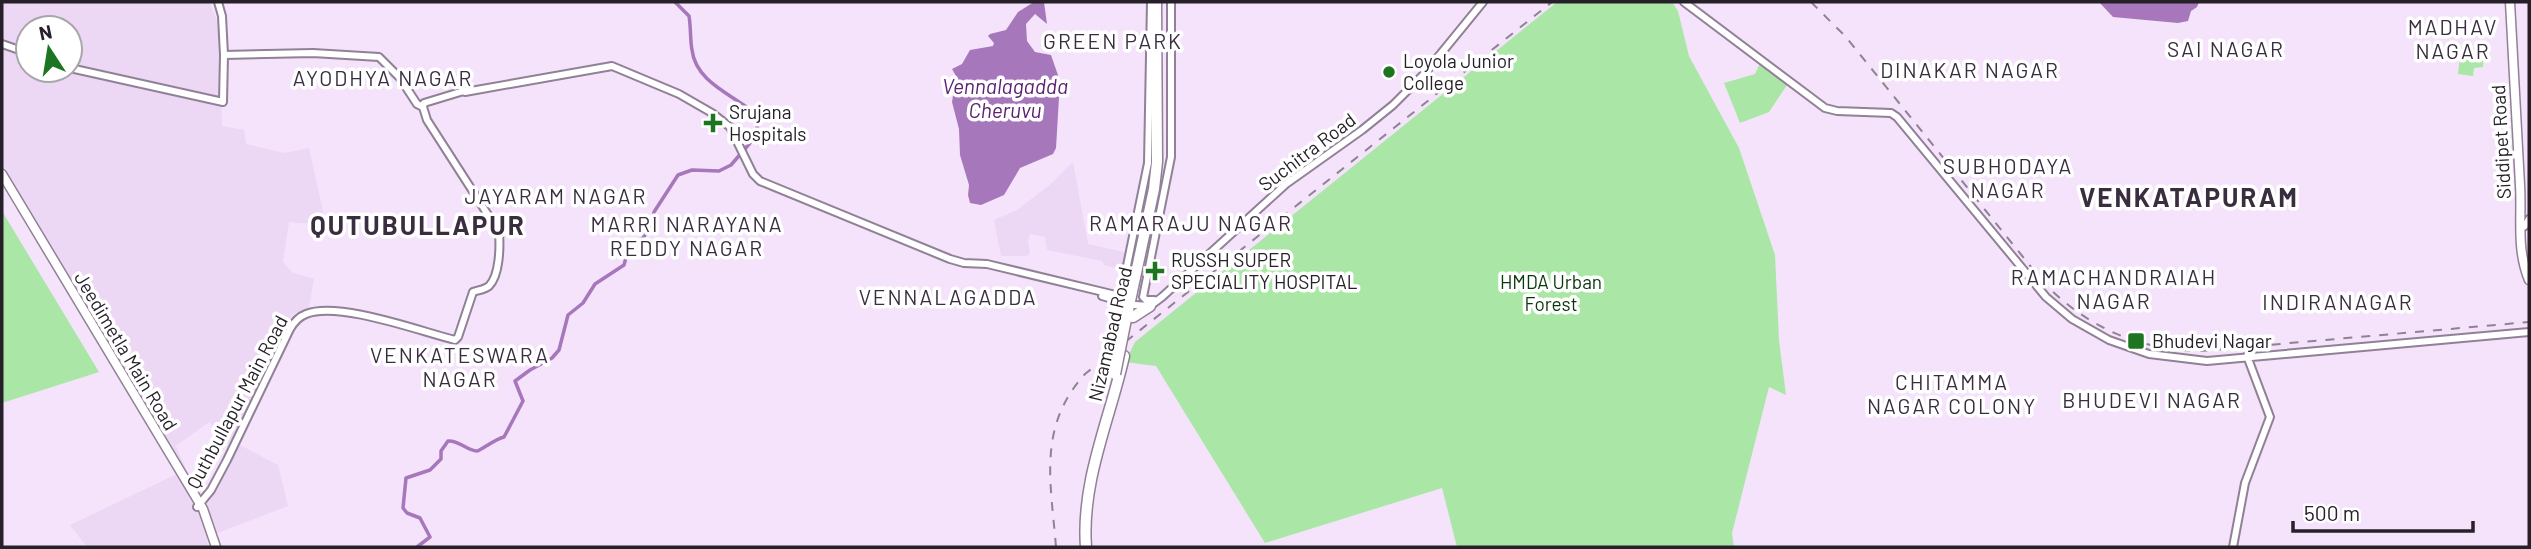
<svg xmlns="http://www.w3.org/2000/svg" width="2531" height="549" font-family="Barlow,sans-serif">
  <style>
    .built { fill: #ecd7f5; fill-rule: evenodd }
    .green { fill: #aae7a7 }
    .water { fill: #a677bb }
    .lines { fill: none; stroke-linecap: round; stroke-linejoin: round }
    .canal { stroke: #a677bb; stroke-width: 3.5 }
    .secondary-casing { stroke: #908197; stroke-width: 10 }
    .primary-casing { stroke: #908197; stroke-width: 11 }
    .highway-casing { stroke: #908197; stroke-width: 13 }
    .secondary { stroke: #fff; stroke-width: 6 }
    .primary { stroke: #fff; stroke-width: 8 }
    .highway { stroke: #fff; stroke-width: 10 }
    .rail { stroke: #8e8293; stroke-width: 2; stroke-dasharray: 9 9; stroke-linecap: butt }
    .highway-bridge-casing { stroke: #908197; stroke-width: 13; stroke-linecap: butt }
    .highway-bridge { stroke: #fff; stroke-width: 10 }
    .poi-dot { fill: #1e7521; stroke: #fff; stroke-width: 2.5 }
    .labels { text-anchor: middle; stroke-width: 7; stroke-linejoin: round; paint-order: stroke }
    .poi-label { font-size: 19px; fill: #262029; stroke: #fff; text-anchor: start }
    .street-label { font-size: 19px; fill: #262029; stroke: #fff }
    .park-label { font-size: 19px; fill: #0a370b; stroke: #fff }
    .neighbourhood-label { font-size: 21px; letter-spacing: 2px; fill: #3a2d3f; stroke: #fff }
    .water-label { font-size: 21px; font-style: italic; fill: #5c2073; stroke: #fff }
    .district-label { font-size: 26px; font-weight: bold; letter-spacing: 2px; fill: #3a2d3f; stroke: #fff }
  </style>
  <rect width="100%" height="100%" fill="#f4e3fb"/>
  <path class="built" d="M2 2H211L210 4 218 23 222 126 244 130 246 144 284 153 309 148 326 225 289 222 283 262 293 273 314 279 309 307 292 315 231 447 209 422 176 446 198 498 212 493 238 444 278 465 288 506 207 537 208 547H87L70 525 177 474 2 169ZM28 28H70V70H28Z
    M1073 162 1088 244 1128 253 1124 270 1104 265 1102 261 1047 250 1045 237 1030 234 1028 241 1030 253 1027 256H1001L994 220 1017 210 1052 183Z"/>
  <path class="green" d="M1557 2H1672L1678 11 1689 56 1739 148 1775 255 1779 340 1786 395 1769 387 1732 533 1734 547H1457L1442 488 1265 543 1156 366 1125 362 1135 342Z
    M2461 47 2484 49 2483 67 2474 68 2473 76 2458 74Z
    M1761 61 1789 82 1769 112 1740 123 1724 83 1755 74Z
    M2 211 99 372 2 403Z"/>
  <path class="water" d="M1034 2H1044L1047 24 1035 14 1026 24 1027 41 1035 52 1051 55 1060 81 1056 148 1053 154 1020 168 1004 195 981 205 970 203 968 195 969 185 960 155 959 129 952 102 956 76 952 69 962 64 970 50 993 46 994 43 988 36 990 34 1006 30 1018 12Z
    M2099 2H2199L2197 7 2191 11 2188 21 2178 23 2113 17Z"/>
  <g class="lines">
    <path class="canal" d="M417 547 430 537 420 518 407 513 403 508 406 478 430 470 441 459V451L448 441C459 440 467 451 477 451 480 451 495 439 504 437L523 401 515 381 530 370 552 358 559 350 568 315 583 303 595 284 624 265 628 250 632 244 643 238 652 224 654 212 678 175 692 170 719 171 731 165 756 136 758 116C737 96 696 84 692 50 690 39 691 28 689 16L675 2"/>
    <g class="secondary-casing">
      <path id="secondary" d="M218 2 222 16 224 55
        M1684 2 1825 108 1837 111 1891 113 1897 117 2046 297 2072 319 2109 340 2149 354 2207 361 2529 332
        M2 44 28 53
        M70 68 223 102 224 55 313 53 379 57 400 78 417 104 423 107 427 120 499 232C500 246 500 275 489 286 484 290 478 290 473 292L458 337 455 340C419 331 339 301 306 314 298 317 294 322 290 329L227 460 211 490 197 507
        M465 92 612 66 679 94 712 113 730 127 753 174 760 181 950 259 964 263 987 264 1124 297 1129 292
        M423 107 424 103 467 90
        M2520 229 2525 226 2529 219
        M1122 290 1148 163 1151 2
        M1102 296 1130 304
        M1154 300H1146L1143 297 1171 157V2
        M1135 305 1150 306 1162 297 1286 184 1362 130 1393 105 1425 73 1483 2
        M2233 547 2245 483 2270 417 2247 356"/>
    </g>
    <g class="primary-casing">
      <path id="primary" d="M2510 2C2513 63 2517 124 2520 185 2522 217 2516 249 2529 280
        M2 174 203 509 216 547"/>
    </g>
    <g class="highway-casing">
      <path id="highway" d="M1133 317 1150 306
        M1124 329 1154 189 1157 162 1156 2
        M1086 547C1081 481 1110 419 1124 356"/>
    </g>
    <use href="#secondary" class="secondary"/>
    <use href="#primary" class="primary"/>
    <use href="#highway" class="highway"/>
    <path class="rail" d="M1811 2 1846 37 2044 283C2087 327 2138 350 2200 351L2529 322
      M1056 547C1051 483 1037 427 1085 374L1552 2"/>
    <g class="highway-bridge-casing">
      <path id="highway-bridge" d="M1115 374 1124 329"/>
    </g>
    <use href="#highway-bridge" class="highway-bridge"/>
  </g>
  <g class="poi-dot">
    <circle cx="1389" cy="72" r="7"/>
    <path d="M709.5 112.5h7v7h7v7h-7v7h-7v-7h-7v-7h7z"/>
    <path d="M1151.5 260.5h7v7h7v7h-7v7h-7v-7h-7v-7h7z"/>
    <rect x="2127" y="332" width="18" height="18" rx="3.5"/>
  </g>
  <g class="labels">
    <g class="poi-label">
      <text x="1403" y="68">Loyola Junior<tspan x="1403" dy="22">College</tspan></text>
      <text x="729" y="119">Srujana<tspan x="729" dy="22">Hospitals</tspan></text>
      <text x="1171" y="267">RUSSH SUPER<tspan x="1171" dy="22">SPECIALITY HOSPITAL</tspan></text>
      <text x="2152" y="348">Bhudevi Nagar</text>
    </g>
    <g class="street-label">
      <text transform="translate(2501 142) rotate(-93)" y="7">Siddipet Road</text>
      <text transform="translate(1307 152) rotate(-37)" y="7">Suchitra Road</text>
      <text transform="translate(1110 334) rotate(-77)" y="7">Nizamabad Road</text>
      <text transform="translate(126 351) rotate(59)" y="7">Jeedimetla Main Road</text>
      <text transform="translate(237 402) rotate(-62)" y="7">Quthbullapur Main Road</text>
    </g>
    <g class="park-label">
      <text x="1551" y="289">HMDA Urban<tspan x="1551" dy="22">Forest</tspan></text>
    </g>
    <g class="neighbourhood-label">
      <text x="2453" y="35">MADHAV<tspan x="2453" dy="24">NAGAR</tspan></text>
      <text x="1113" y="49">GREEN PARK</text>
      <text x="2226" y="57">SAI NAGAR</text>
      <text x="1970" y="78">DINAKAR NAGAR</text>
      <text x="383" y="86">AYODHYA NAGAR</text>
      <text x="2008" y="174">SUBHODAYA<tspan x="2008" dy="24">NAGAR</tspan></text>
      <text x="556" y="204">JAYARAM NAGAR</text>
      <text x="1191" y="231">RAMARAJU NAGAR</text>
      <text x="687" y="232">MARRI NARAYANA<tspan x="687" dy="24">REDDY NAGAR</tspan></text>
      <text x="2114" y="285">RAMACHANDRAIAH<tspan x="2114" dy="24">NAGAR</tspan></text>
      <text x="948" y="305">VENNALAGADDA</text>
      <text x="2338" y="310">INDIRANAGAR</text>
      <text x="460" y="363">VENKATESWARA<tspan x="460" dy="24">NAGAR</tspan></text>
      <text x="1952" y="390">CHITAMMA<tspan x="1952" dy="24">NAGAR COLONY</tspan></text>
      <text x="2152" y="408">BHUDEVI NAGAR</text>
    </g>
    <g class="water-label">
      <text x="1005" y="94">Vennalagadda<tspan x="1005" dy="24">Cheruvu</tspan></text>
    </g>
    <g class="district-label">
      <text x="2189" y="207">VENKATAPURAM</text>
      <text x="418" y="235">QUTUBULLAPUR</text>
    </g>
  </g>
  <rect width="2531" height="549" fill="none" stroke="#262029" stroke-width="7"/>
  <g transform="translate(49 49) rotate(348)"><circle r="33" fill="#ffffff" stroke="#a8a6a9" stroke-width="2"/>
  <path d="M0-5L12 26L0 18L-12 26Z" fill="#1e7521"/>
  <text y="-10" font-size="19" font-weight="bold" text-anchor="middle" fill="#262029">N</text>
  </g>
  <path d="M2293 521v10h180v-10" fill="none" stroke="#262029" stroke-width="3.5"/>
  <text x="2304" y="521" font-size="21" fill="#262029" stroke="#ffffff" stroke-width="5" paint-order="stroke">500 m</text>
</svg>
